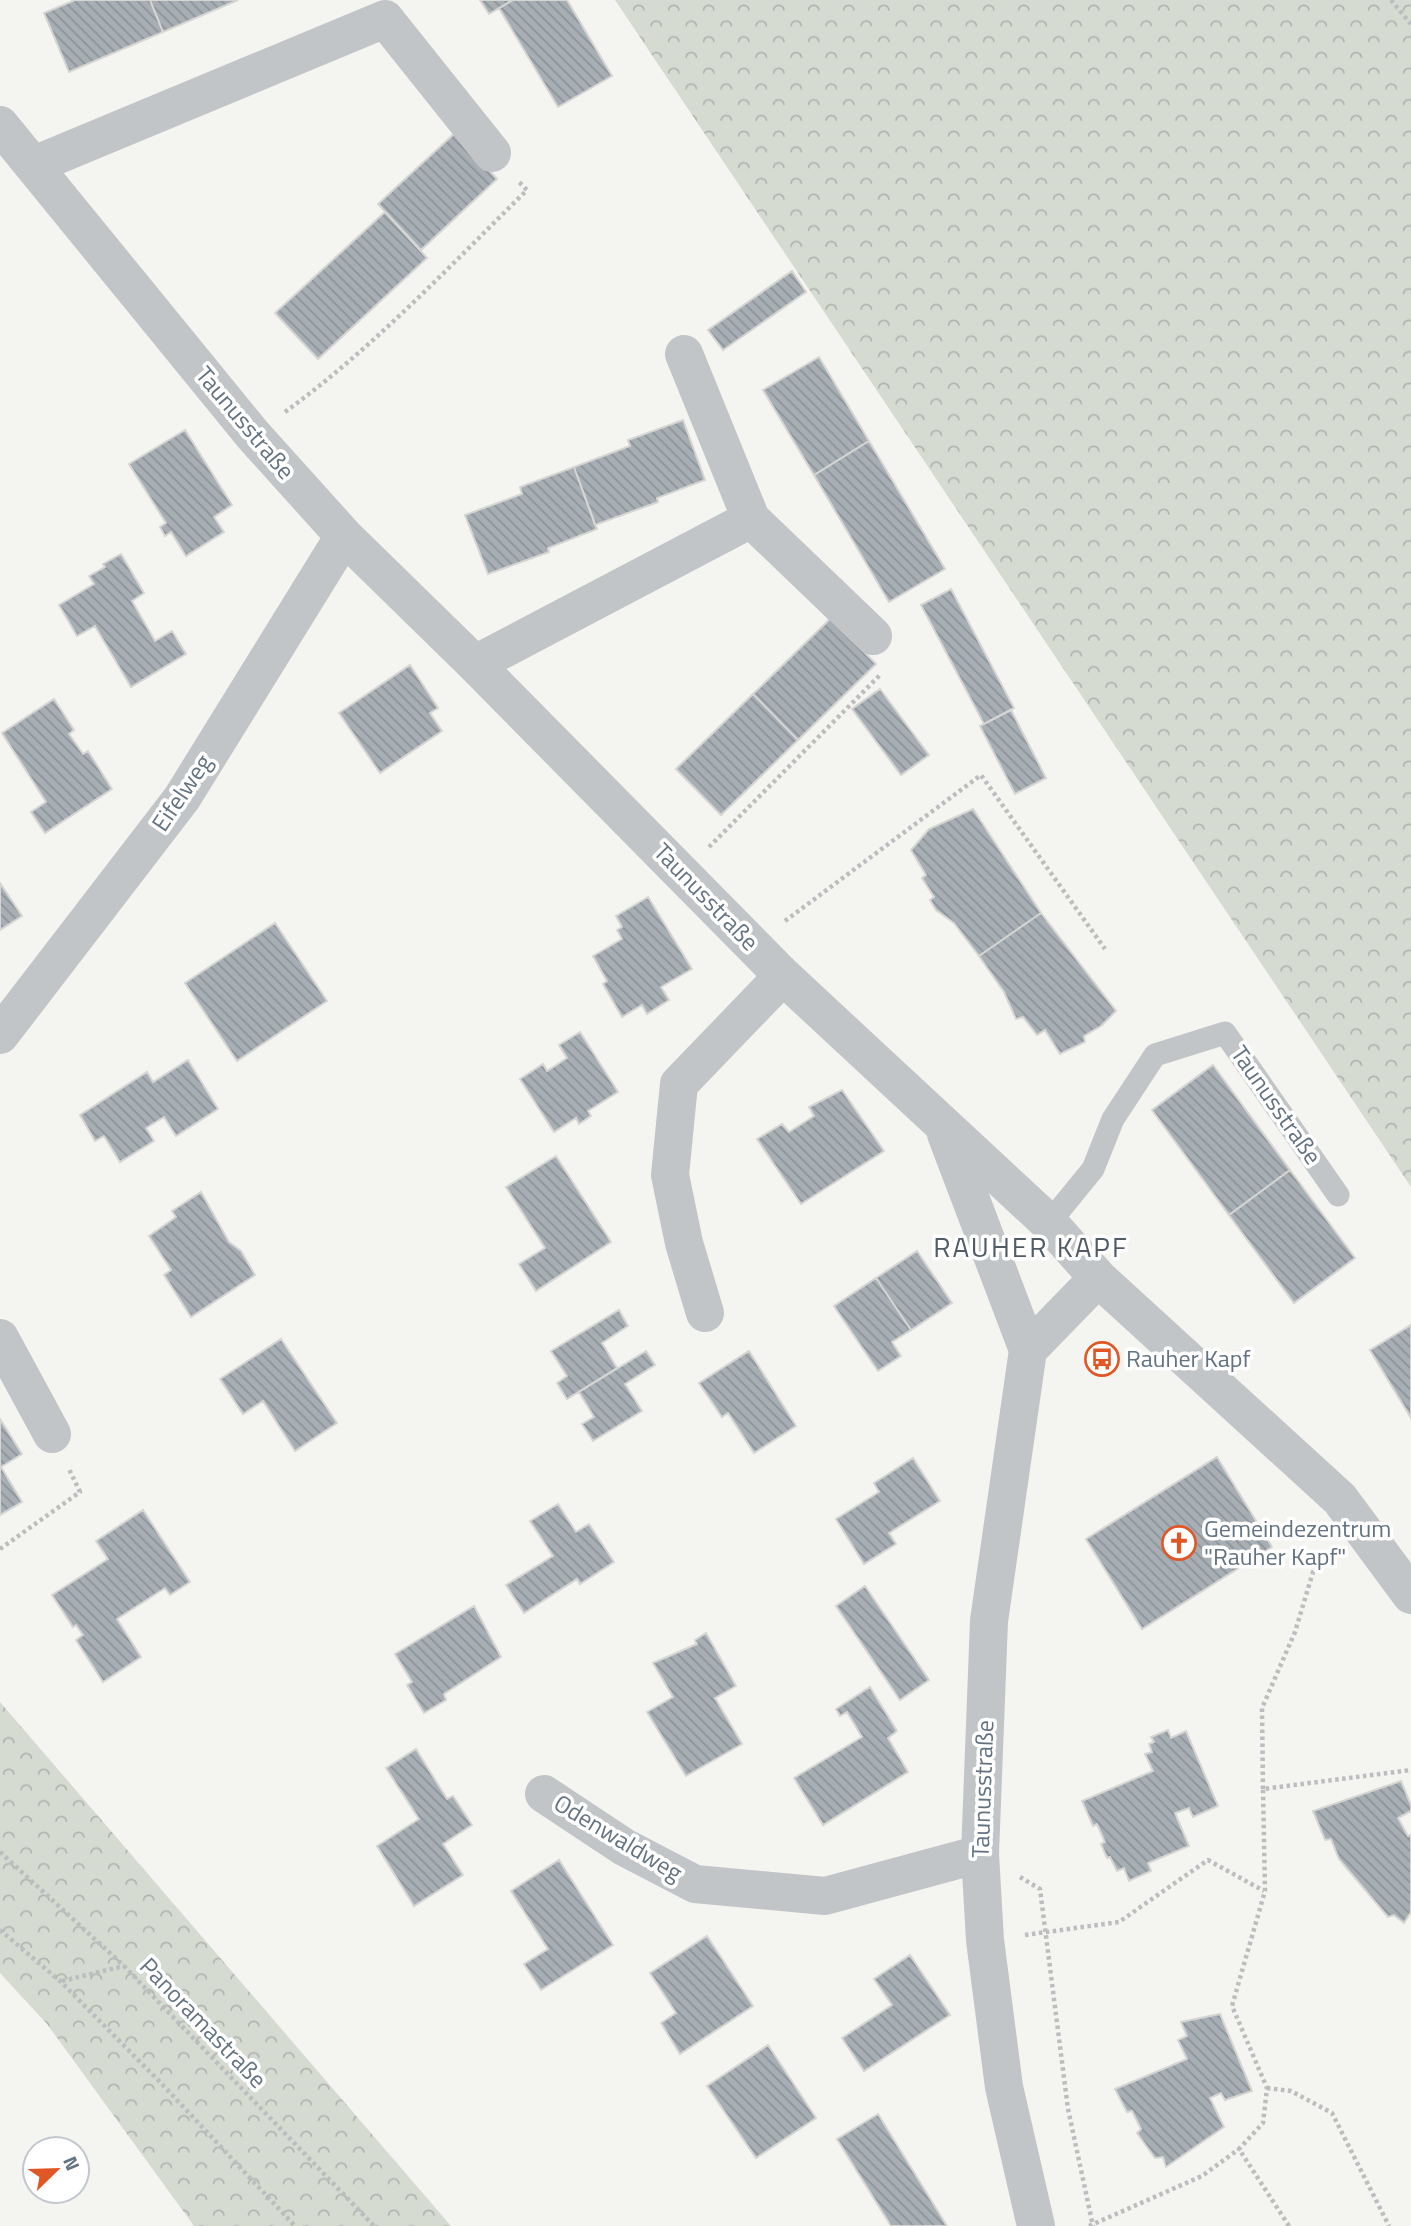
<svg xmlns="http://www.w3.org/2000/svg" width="1411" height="2226" font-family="'Titillium Web',sans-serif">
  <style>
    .forest { fill: url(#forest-crowns) }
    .building { fill: url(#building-back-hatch); stroke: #d5d5d3; stroke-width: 2 }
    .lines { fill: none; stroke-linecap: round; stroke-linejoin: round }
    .path { stroke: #bbbdbf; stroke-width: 4.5; stroke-dasharray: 3.5 3.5; stroke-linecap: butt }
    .lane { stroke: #c1c5c8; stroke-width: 23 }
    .street { stroke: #c1c5c8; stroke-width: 38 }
    .labels { text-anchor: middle; stroke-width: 7; stroke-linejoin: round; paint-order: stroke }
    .street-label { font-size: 24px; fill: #637381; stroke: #fff }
    .poi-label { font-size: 24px; fill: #637381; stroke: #fff; text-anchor: start }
    .quarter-label { font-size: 28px; letter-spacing: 2px; fill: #515c66; stroke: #fff }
  </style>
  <defs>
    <pattern id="forest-crowns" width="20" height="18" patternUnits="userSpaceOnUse" patternTransform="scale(1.75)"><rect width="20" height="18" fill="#d5dbd1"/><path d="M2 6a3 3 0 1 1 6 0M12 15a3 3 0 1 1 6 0" fill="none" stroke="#b0b6af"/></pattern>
    <pattern id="building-back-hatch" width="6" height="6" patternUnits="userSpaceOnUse" patternTransform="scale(1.75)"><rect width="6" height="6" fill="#a7afb5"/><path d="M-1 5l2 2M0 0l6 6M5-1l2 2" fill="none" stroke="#8c9399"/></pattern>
  </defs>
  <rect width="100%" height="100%" fill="#f4f4f0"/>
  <path class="forest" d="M615 0H1411V1187Z
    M0 1702 451 2226H194L47 2024 0 1973Z"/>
  <path class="building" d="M75 0H150L163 32 69 72 44 13Z
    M150 0H238L163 32Z
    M480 0H513L489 14Z
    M513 0H567L612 76 558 107 499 8Z
    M455 133 497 179 421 250 378 204Z
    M385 212 427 258 318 359 275 313Z
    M792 271 806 292 723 350 708 330Z
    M819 357 869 441 814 475 763 390Z
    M683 420 705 480 657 498 658 502 595 525 574 467 630 446 628 440Z
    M185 430 232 505 214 517 224 532 186 556 171 532 165 536 160 527 166 523 129 464Z
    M869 441 945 569 889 602 814 475Z
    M574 467 597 529 548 548 549 552 488 574 465 515 522 494 520 487Z
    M121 554 144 593 132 601 155 641 172 631 186 654 131 687 95 626 77 636 59 605 94 584 89 576 105 567 103 564Z
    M951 589 1014 708 984 724 921 605Z
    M831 618 876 664 798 740 753 694Z
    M410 665 438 708 430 713 442 731 380 773 339 713Z
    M880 689 929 755 901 775 852 709Z
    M753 694 798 740 721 815 676 769Z
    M54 699 74 730 69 734 83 754 88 751 112 789 45 833 31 812 46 802 2 733Z
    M1011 710 1046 778 1015 794 980 726Z
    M973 809 1041 913 979 956 954 923 936 910 930 900 934 897 922 878 926 875 911 850 929 829Z
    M0 883 22 916 0 930Z
    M648 897 692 969 661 987 669 1000 647 1014 642 1005 622 1017 603 984 607 981 593 956 622 939 617 930 622 927 616 916Z
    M1041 913 1116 1011 1101 1026 1084 1036 1085 1042 1060 1054 1045 1030 1037 1035 1023 1017 1016 1019 1004 992 979 956Z
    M275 923 327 1001 237 1061 185 983Z
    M580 1032 618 1092 588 1111 591 1116 579 1124 576 1118 554 1132 520 1079 543 1064 547 1071 567 1058 559 1045Z
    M188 1060 218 1109 176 1136 164 1117 146 1128 154 1141 120 1162 104 1136 95 1141 80 1115 147 1072 153 1082Z
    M1213 1065 1290 1170 1229 1215 1152 1110Z
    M842 1090 884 1151 801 1204 757 1139 782 1124 789 1132 814 1116 809 1107Z
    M556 1156 611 1242 536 1291 519 1264 545 1248 506 1187Z
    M1290 1170 1355 1258 1294 1303 1229 1215Z
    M201 1192 229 1242 241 1251 255 1275 191 1317 164 1275 171 1270 149 1236 176 1217 172 1211Z
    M917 1251 952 1303 911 1330 876 1278Z
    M876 1278 911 1330 892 1342 901 1356 878 1371 834 1306Z
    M619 1310 628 1326 602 1343 617 1368 567 1399 557 1383 567 1376 551 1351Z
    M1411 1325V1418L1370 1350Z
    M281 1339 337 1423 295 1451 263 1401 243 1414 220 1379Z
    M646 1351 655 1365 625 1384 642 1411 593 1441 582 1424 594 1417 579 1392Z
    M749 1351 796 1426 754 1453 728 1413 722 1417 699 1383Z
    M0 1419 22 1454 1 1467 22 1502 0 1515Z
    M1217 1457 1272 1547 1142 1629 1086 1539Z
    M913 1458 940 1501 889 1533 896 1544 864 1564 836 1519 879 1492 874 1483Z
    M558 1504 576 1532 589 1524 614 1562 580 1584 577 1579 524 1613 506 1585 553 1556 530 1521Z
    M143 1510 190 1582 170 1595 165 1588 117 1619 141 1657 103 1682 76 1640 83 1635 76 1625 73 1627 52 1595 108 1559 96 1541Z
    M865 1586 929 1680 900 1700 836 1606Z
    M474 1606 501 1657 444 1694 446 1700 424 1713 407 1685 412 1682 395 1654Z
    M706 1633 736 1686 715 1698 742 1744 686 1776 647 1712 673 1697 653 1663 697 1644 695 1640Z
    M870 1687 897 1731 888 1738 908 1772 823 1825 794 1778 862 1737 847 1712 840 1716 836 1709Z
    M1168 1730 1171 1738 1186 1731 1218 1806 1193 1817 1189 1808 1175 1813 1189 1846 1148 1863 1151 1871 1129 1881 1124 1868 1117 1871 1110 1857 1107 1858 1101 1844 1105 1842 1097 1824 1093 1826 1082 1801 1153 1771 1145 1754 1152 1752 1149 1744 1154 1742 1151 1737Z
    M416 1749 447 1799 453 1796 472 1825 443 1844 463 1875 414 1906 377 1846 419 1819 386 1768Z
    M1401 1781 1411 1805V1811L1398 1818 1408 1836 1411 1835V1912L1404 1923 1394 1915 1388 1917 1339 1859 1331 1839 1325 1840 1313 1811Z
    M559 1860 613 1945 541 1990 524 1964 548 1949 511 1891Z
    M707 1936 753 2006 680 2054 661 2023 676 2013 650 1973Z
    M910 1955 950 2015 864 2071 842 2038 892 2005 874 1979Z
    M1220 2014 1252 2091 1225 2100 1221 2093 1210 2098 1224 2127 1166 2167 1163 2157 1155 2158 1137 2133 1141 2129 1132 2111 1127 2112 1115 2089 1187 2059 1178 2040 1187 2036 1181 2022Z
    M768 2045 816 2118 756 2158 707 2086Z
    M878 2114 947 2226H891L837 2139Z"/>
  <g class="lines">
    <path class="path" d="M1391 0 1411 24
      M285 412C373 348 449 267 527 190L518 181
      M709 847 880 675
      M785 921 981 775 1105 949
      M0 1549 80 1492 69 1469
      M1263 1789 1262 1708 1295 1632 1313 1572 1332 1554
      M0 1852 124 1966 374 2226
      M1020 1877 1040 1889 1068 2109 1093 2226
      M0 1930 61 1982 161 2083 295 2226
      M1025 1935 1119 1922 1208 1860 1264 1891
      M62 1981 124 1966
      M1267 2088 1291 2091 1332 2113 1389 2226
      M1089 2226 1202 2176 1239 2149
      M1289 2226 1239 2149 1263 2123 1267 2088 1232 2006 1265 1891 1263 1789 1411 1770"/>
    <path class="lane" d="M1049 1223 1093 1169 1113 1119 1155 1055 1225 1033 1338 1195"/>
    <path class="street" d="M0 125 253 435 344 536 475 664 783 976 1049 1223 1098 1278 1340 1499 1411 1595
      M34 165 385 19 492 153
      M684 354 751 519
      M475 664 751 519 873 636
      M0 1035 182 798 344 536
      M946 1134 1028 1350 989 1621 980 1854 985 1940 1004 2087 1036 2226
      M705 1313 684 1243 670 1175 679 1084 783 976
      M0 1338 52 1434
      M1028 1350 1098 1278
      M544 1794 624 1847 695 1884 825 1896 980 1854"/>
  </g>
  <defs>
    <g id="bus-ring" transform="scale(1.75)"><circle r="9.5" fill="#fff" stroke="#e05725" stroke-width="1.5"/><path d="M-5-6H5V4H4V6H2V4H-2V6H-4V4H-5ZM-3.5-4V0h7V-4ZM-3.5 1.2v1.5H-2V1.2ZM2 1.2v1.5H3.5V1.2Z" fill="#e05725"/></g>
    <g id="church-ring" transform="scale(1.75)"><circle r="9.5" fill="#fff" stroke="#e05725" stroke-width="1.5"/><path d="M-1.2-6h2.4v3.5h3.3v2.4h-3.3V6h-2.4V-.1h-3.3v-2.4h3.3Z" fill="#e05725"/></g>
  </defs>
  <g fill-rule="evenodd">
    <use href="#bus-ring" x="1102" y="1359"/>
    <use href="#church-ring" x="1179" y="1543"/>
  </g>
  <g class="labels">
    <g class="street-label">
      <text transform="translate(245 423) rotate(50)" y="8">Taunusstraße</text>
      <text transform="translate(182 793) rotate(-56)" y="8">Eifelweg</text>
      <text transform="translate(706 897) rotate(46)" y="8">Taunusstraße</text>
      <text transform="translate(1276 1105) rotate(55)" y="8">Taunusstraße</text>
      <text transform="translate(983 1789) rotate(-88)" y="8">Taunusstraße</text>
      <text transform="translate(618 1838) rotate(31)" y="8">Odenwaldweg</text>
      <text transform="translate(203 2023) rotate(46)" y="8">Panoramastraße</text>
    </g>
    <g class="poi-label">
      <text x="1126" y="1367">Rauher Kapf</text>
      <text x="1204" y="1537">Gemeindezentrum<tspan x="1204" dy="28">"Rauher Kapf"</tspan></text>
    </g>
    <g class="quarter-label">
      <text x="1031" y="1257">RAUHER KAPF</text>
    </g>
  </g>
  <g transform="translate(56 2170) rotate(67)"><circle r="33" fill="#ffffff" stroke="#c1c7cd" stroke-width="2"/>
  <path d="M0-5L12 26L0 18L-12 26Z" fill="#e05725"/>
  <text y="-10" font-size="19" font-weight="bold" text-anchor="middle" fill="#637381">N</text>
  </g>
</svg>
